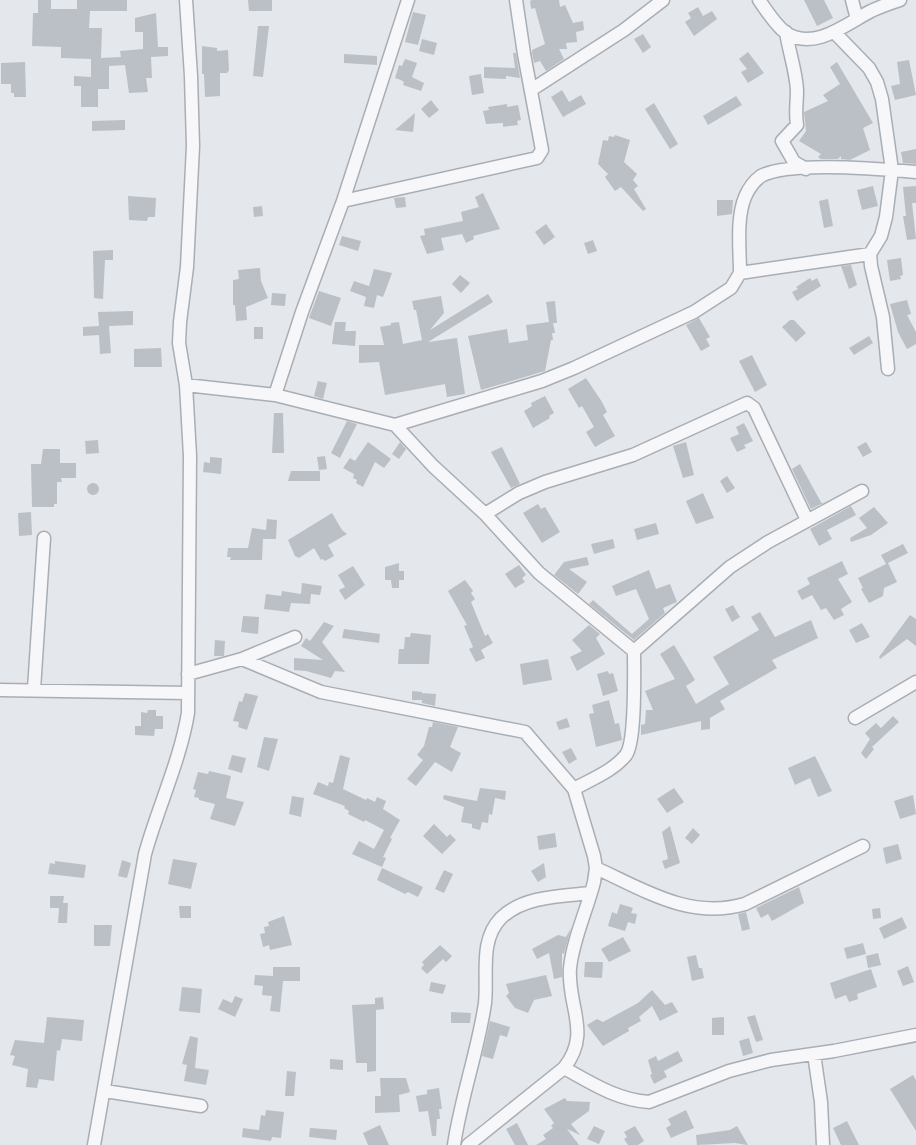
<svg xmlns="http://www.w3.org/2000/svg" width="916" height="1145" font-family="Jost,sans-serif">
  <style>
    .building { fill: #bbc0c7 }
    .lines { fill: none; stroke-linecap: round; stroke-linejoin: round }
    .street-casing { stroke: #a9aeb5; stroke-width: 15 }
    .street { stroke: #f7f7f9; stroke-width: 12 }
  </style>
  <rect width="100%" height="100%" fill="#e4e7eb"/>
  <path class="building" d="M38 0H51V9H77V0H127V11H90L89 28H102L101 58 121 57 120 51 143 49V32H135V18L156 13 158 47H168V56L151 57 152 78H146L148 92 129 93 125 65 109 66V89H98V107H81V86H74V76L91 77V59L61 58V47L32 46 33 13H38Z
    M248 0H272V11H249Z
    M532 0H559L560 7 565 5 573 23 583 21 584 30 576 32 577 42 566 43 567 49H559L564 59 546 71 540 61 534 63 532 53V50L545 44 535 8 531 9 530 1Z
    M804 0H824L833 18 817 26Z
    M698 7 703 16 712 11 717 19 694 36 685 22 691 18 688 13Z
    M413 12 426 15 418 45 405 42Z
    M258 26H269L263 77 253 76Z
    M643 34 651 47 643 53 634 39Z
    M422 39 437 43 434 55 419 51Z
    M202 46 217 48V51L228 50 229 70 227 73H220V96L205 97 204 74H202Z
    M748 52 764 73 748 83 741 72 747 69 739 59Z
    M513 53H516L520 78 506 76V79L484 78V67L515 68Z
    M344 54 377 56V65L344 63Z
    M405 59 417 63 412 77 424 83 421 91 403 85 404 82 401 80 395 78 399 65 402 66Z
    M909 60 916 95 895 100 891 86 900 84 897 62Z
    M25 62 26 97H14V93H11V84H1V63Z
    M837 62 873 123 863 128 870 150 850 160 841 159V156L838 159H821L818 157 821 154 799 141 806 131 804 112 828 101 823 95 840 84 830 67Z
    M481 74 484 93 472 95 469 76Z
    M562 90 569 102 581 95 586 104 563 117 551 97Z
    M736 96 742 105 708 125 703 116Z
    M431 100 439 110 429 118 421 109Z
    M654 103 678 144 670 149 645 109Z
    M507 104V107L518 105 521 120 517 121 518 125 503 127V123L486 124 483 111 489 110 488 107Z
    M415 113 413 132 395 130Z
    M125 120V130L92 131V121Z
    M615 135 630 140 624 162 637 174 633 180 638 186 634 189 646 209 643 211 621 187 615 191 605 177 608 174 598 164 603 140 608 141 609 136 614 137Z
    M916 149V164L903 163 901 152Z
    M873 186 878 206 862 210 857 190Z
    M916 186V203H912L916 239 907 240 903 216H906L903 187Z
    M483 193 500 229 473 236 474 239 466 243 462 234 441 238 444 250 427 254 420 236 425 235 424 229 463 221 461 212 479 207 475 197Z
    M128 196 156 198 155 217H148L147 221 129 220Z
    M405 197 406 207 396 208 394 198Z
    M828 199 833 226 824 228 819 201Z
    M717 200H733L732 214 717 216Z
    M262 206 263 216 254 217 253 207Z
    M546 224 555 237 544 245 535 232Z
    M342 236 361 241 358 251 339 245Z
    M593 240 597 251 588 254 584 243Z
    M113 250V260H105L103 299 94 298 93 251Z
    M901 258 903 275 900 276 901 279 890 281 887 260Z
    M851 265 857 285 849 289 841 266Z
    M260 268 261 281 268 298 246 307 247 320 236 321 235 305H233V280L239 279 238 270Z
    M374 269 392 273 383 297 377 295 374 308 364 306 366 297 350 291 354 281 369 286Z
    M460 275 470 283 461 293 452 284Z
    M810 278 812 281 817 278 821 286 797 301 792 292 798 289 796 287Z
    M319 291 341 298 331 326 309 318Z
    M272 293 286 294 285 306 271 305Z
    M488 294 493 302 428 342 457 338 465 394 447 397 445 384 385 395 379 362 359 363V345H384L380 327 391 325V323L399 322 403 344 422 340 416 310H414L412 301 441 296 444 313 430 330Z
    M907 300 911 314 907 315 916 332V344L907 349 898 332 890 304Z
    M555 301 557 323H553L555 333H552L553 340H551L545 371 481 390 468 336 507 329 509 343 528 340 526 325 549 322 546 302Z
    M133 311V325L109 326 111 353 100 354 99 335 83 336V327L99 326 98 312Z
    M699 318 710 337 706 339 710 346 701 351 686 325Z
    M790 320H794L806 333 796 342 782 327Z
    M335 322H346L345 331H356L355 346 332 344Z
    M254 327H263V339H254Z
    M869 336 873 343 854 355 849 348Z
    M161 348 162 367H134V349Z
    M752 355 767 385 755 392 739 361Z
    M586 378 602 402 607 412 603 415 615 436 595 447 586 432 594 427 582 406 579 408 568 389Z
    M318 381 327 383 323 399 314 396Z
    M545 396 554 413 549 416 550 418 533 428 524 411 532 406 531 403Z
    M274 413H283L284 453H272Z
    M347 421 357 424 340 458 331 453Z
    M744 423 753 441 744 445 746 448 737 452 730 438 739 434 736 427Z
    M98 440 99 453 86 454 85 441Z
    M368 442 391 459 384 468 375 462 363 487 356 483 357 480 353 478 354 474 343 468 350 458 355 461Z
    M400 442 406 449 399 459 392 454Z
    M686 442 694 475 683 478 673 446Z
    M866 442 872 452 863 457 857 447Z
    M502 447 520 484 511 488 491 452Z
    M43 449H60V463H76V478H61L62 482H57V504H54V507H32L31 464H41Z
    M325 456 327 469 319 470 317 457Z
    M210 457 222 458 221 474 203 472 204 462 210 463Z
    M800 464 822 504 829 500 811 509 792 469Z
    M291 471H320V481H288Z
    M727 476 735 488 727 493 720 481Z
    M87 489a6 6 0 1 1 12 0a6 6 0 1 1-12 0Z
    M703 493 714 518 696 524 686 501Z
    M538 504 541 509 545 507 560 532 542 543 523 513Z
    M851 506 856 515 827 530 832 539 819 546 810 529Z
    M874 507 888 523 871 535 851 542 850 538 867 528 859 518Z
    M31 512 32 535 19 536 18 513Z
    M332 513 342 530 347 534 328 545 334 556 325 561 323 559 321 560 314 548 299 558 295 556 288 540Z
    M267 519 277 520 276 539H263L262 560H230L231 557H227L228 548H248L252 528 266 530Z
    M656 523 659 534 637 540 634 529Z
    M613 539 615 548 594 554 591 544Z
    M903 544 908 553 888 563 897 582 884 588 883 596 869 603 861 589 863 588 858 578 886 564 881 555Z
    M587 557 589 565 569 569 587 582 578 594 554 575 564 562Z
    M842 561 848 574 838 579 852 602 841 609 844 615 834 620 826 608 821 610 812 595 802 600 797 591 810 584 807 578Z
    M399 563V571H404V580H399V588H392L391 580H385V567Z
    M519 565 526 575 522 578 525 582 515 588 505 574Z
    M353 566 365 585 345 600 339 590 345 587 338 575Z
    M649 570 656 589 670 584 677 602 663 608 665 613 634 640 589 604 593 600 632 634 649 619 636 589 616 596 612 586Z
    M465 580 473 591 471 593 475 599 471 602 485 636 488 634 493 643 481 650 485 658 476 662 469 649 473 647 464 626 467 625 448 591Z
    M302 583 322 586 320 595 311 594 310 604 291 603 289 612 264 609 266 594 281 596 282 591 301 594Z
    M733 605 740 617 732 622 725 609Z
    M760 612 775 637 811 620 818 638 772 660 777 668 720 701 725 709 710 718V729L701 730V721L641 735V725L645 724 646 710H653L645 691 675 679 660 654 674 645 695 680 686 686 696 704 729 684 713 657 759 630 751 617Z
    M910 615 916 619V646L907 639 880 659 879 657Z
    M243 616 259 617 258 634 241 632Z
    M324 622 334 626 322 642 345 672 335 671 331 678 306 671 294 670V658L323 660 301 646 306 638 310 641Z
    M862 623 870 637 856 643 849 630Z
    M589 625 600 634 596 638 605 654 577 671 570 657 582 651 572 640Z
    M344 629 380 634 379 643 342 638Z
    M411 633 431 635 429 664H398L399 649H404L405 637H410Z
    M215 640 225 641 224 656H214Z
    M548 659 552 680 523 685 520 664Z
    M608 671 609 674 613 673 618 691 603 696 597 674Z
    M412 691 422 692V700H412Z
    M245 693 258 696 247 730 238 727 239 722 233 721 239 701 242 702Z
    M422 693 436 694 435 706 422 703Z
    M609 700 615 724 619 723 622 740 596 747 589 714 594 713 592 705Z
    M148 710H156V716H163V729H155L154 736 135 735V726H141V712L147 713Z
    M893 716 899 722 872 747 874 749 866 759 861 753 870 739 865 733 876 723 881 728Z
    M567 718 570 727 559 730 556 722Z
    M433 722 458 727 450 747 461 753 452 772 435 762 416 786 407 779 423 760 417 755 424 746 429 727H432Z
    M264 737 278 739 269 771 257 767Z
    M571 748 577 759 569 764 562 752Z
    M232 755 246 758 242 773 228 769Z
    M340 755 350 758 343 789 366 800 367 798 375 802 377 797 386 801 383 809 400 820 390 838 392 839 383 857 386 858 382 867 352 854 359 841 374 849 384 830 365 820 364 822 348 814 349 811 344 808 345 806 313 794 318 782 328 786 329 782 333 783Z
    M815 756 832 791 818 797 810 778 795 785 788 768Z
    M209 771 231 776 226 798 244 802 235 826 210 819 215 804 199 800V798L194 797 196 790 193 789 198 772 208 774Z
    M480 788 506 791 505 800 495 798 492 815 489 814 488 823 482 822 480 830 472 828V824L461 822 464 807 443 799 444 795 477 801Z
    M674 788 684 802 667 813 657 799Z
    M913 795 916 814 900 819 894 801Z
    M292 796 304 798 301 817 289 814Z
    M434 824 447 837 450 834 456 840 442 854 423 836Z
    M670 826 680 863 665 869 662 861 668 859 662 832Z
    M693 828 700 835 692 844 685 838Z
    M555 833 557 847 539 850 537 836Z
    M898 844 902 859 886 864 883 848Z
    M173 859 197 863 191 889 168 884Z
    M122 860 131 863 127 878 118 876Z
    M55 861 86 865 84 878 48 874 50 863 55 864Z
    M544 863 546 877 538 882 531 871Z
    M382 868 423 887 418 897 408 892 405 894 377 880Z
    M444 870 453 874 444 893 435 889Z
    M799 887 804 903 772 921 768 914 761 918 756 908Z
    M50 896H64L63 903H68L67 923H58L59 908H50Z
    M620 904 633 908 631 913 637 914 635 924 628 922 625 931 608 926 612 912 617 914Z
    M179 906H191V918H180Z
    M880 908 881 918 873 919 872 909Z
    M746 912 750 929 742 931 738 914Z
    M284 916 292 945 270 950 269 945 263 947 260 934 265 933 264 927 269 926 268 922Z
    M902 917 907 928 884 939 879 928Z
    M94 925H112L110 946H94Z
    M571 928 564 954 562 953V977L554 979 549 953 537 959 532 949 558 935 566 937Z
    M623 937 631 951 609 962 601 949Z
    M863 943 866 954 847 959 844 948Z
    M440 945 452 956 446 962 443 959 427 974 421 968 424 965 422 962Z
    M878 953 881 965 868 968 866 956Z
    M696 955 699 968H702L704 978 692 981 687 957Z
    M585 962H603L602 978 584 977Z
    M908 966 914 982 903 986 897 971Z
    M273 967H300V981H283L280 1012 270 1011 272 996 262 995 263 986 254 985 255 975 273 976Z
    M871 969 877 987 857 994 858 999 849 1002 846 995 835 999 830 983Z
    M546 975 552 996 534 1000 528 1013 515 1008 506 996 509 993 506 984Z
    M431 982 446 985 443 994 429 991Z
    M182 987 202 989 200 1013 179 1011Z
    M652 990 665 1005 672 1002 678 1012 660 1021 652 1006 639 1017 641 1021 628 1028 629 1031 603 1046 587 1025 597 1019 603 1022 638 1003Z
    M235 996 243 999 235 1017 218 1009 223 999 232 1003Z
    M383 997 384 1009 376 1010V1071L367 1072V1063H356L352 1005 375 1004V998Z
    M451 1012 471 1013 470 1023H451Z
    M755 1015 763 1040 756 1042 747 1017Z
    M47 1017 84 1020 82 1041 62 1039 60 1051 57 1050 54 1081 39 1079 37 1088 26 1087 28 1069 12 1065 15 1056 10 1055 15 1040 44 1043Z
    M724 1017V1035H712V1018Z
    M490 1021 510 1027 507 1037 500 1035 493 1059 482 1056Z
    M190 1036 198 1038 195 1068 209 1070 206 1085 184 1081 187 1065 182 1064Z
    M749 1038 753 1053 743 1056 739 1041Z
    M678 1051 683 1061 664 1071 667 1077 654 1084 650 1075 652 1074 648 1060 656 1056 658 1061Z
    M330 1059 343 1060V1070L330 1069Z
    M287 1071 296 1072 294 1096H285Z
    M913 1075 916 1080V1131L890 1089Z
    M380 1078H406L410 1092 399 1095 400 1112 375 1113V1096H381Z
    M439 1088 442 1109H439L440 1119H437L436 1136H432L428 1111 419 1112 416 1096 427 1094V1090Z
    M565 1098 567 1101 590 1102 589 1111 571 1124 580 1135 567 1129 579 1145H536L546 1139 543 1135 553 1128 551 1126 554 1123 544 1109Z
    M266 1110 284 1112 281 1138 272 1137 271 1141 242 1137 243 1128 259 1130 261 1115 265 1116Z
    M686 1110 694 1128 671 1138 666 1128 671 1125 668 1119Z
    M847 1121 859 1145H841L833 1128Z
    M517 1123 528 1145H515L506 1129Z
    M380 1125 389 1145H368L363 1133Z
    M594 1126 605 1131 599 1144 587 1139Z
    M635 1126 644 1141 638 1145H628L624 1139 627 1137 624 1132Z
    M737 1126 748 1145 735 1143 697 1145 696 1135 730 1130Z
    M310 1128 337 1130 336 1140 309 1137Z"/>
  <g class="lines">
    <g class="street-casing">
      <path id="street" d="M759 0C767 11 775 25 786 33 815 51 846 24 871 11 880 7 890 3 900 0
        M852 0 857 19
        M786 32C789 52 796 71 797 90 797 103 795 112 797 125L782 141 794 162 806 169
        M834 32 869 68 877 82 882 99 892 170 886 217 881 236 870 254 871 266 883 317 888 369
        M531 90 624 30 663 0
        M343 201 537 158 542 150 524 54 516 0
        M740 273 870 254
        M186 385 275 395 395 425 542 381 574 368 694 312 731 288 740 273C740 250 736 219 745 197 748 190 754 181 761 176 788 161 883 169 916 172
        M275 395 302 312 343 201 408 0
        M395 425 433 466 485 514 539 573 634 651
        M485 514 519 493 545 482 633 455 747 403 754 408 807 520
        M242 659 321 692 525 732 574 789 594 856 596 868 594 882C587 910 573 939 570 968 567 1006 592 1033 564 1068L468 1145
        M188 674 242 659 295 637
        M34 689 44 538
        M0 690 188 693
        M855 718 916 682
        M574 789C592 779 613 771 626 755 636 741 634 671 634 651L730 567 768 542 862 491
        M596 868C644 890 690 920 745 904L863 846
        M814 1054 821 1102 823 1145
        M564 1068C591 1083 617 1100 649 1102L729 1071 771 1060 834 1051 916 1035
        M105 1091 201 1106
        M94 1145 145 854C158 807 180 761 188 713L190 456 186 385 179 343 180 322 187 267 193 146 191 76 186 0
        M454 1145C461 1097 478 1051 485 1003 488 975 479 940 501 918 523 896 562 896 591 893"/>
    </g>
    <use href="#street" class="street"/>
  </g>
</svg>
